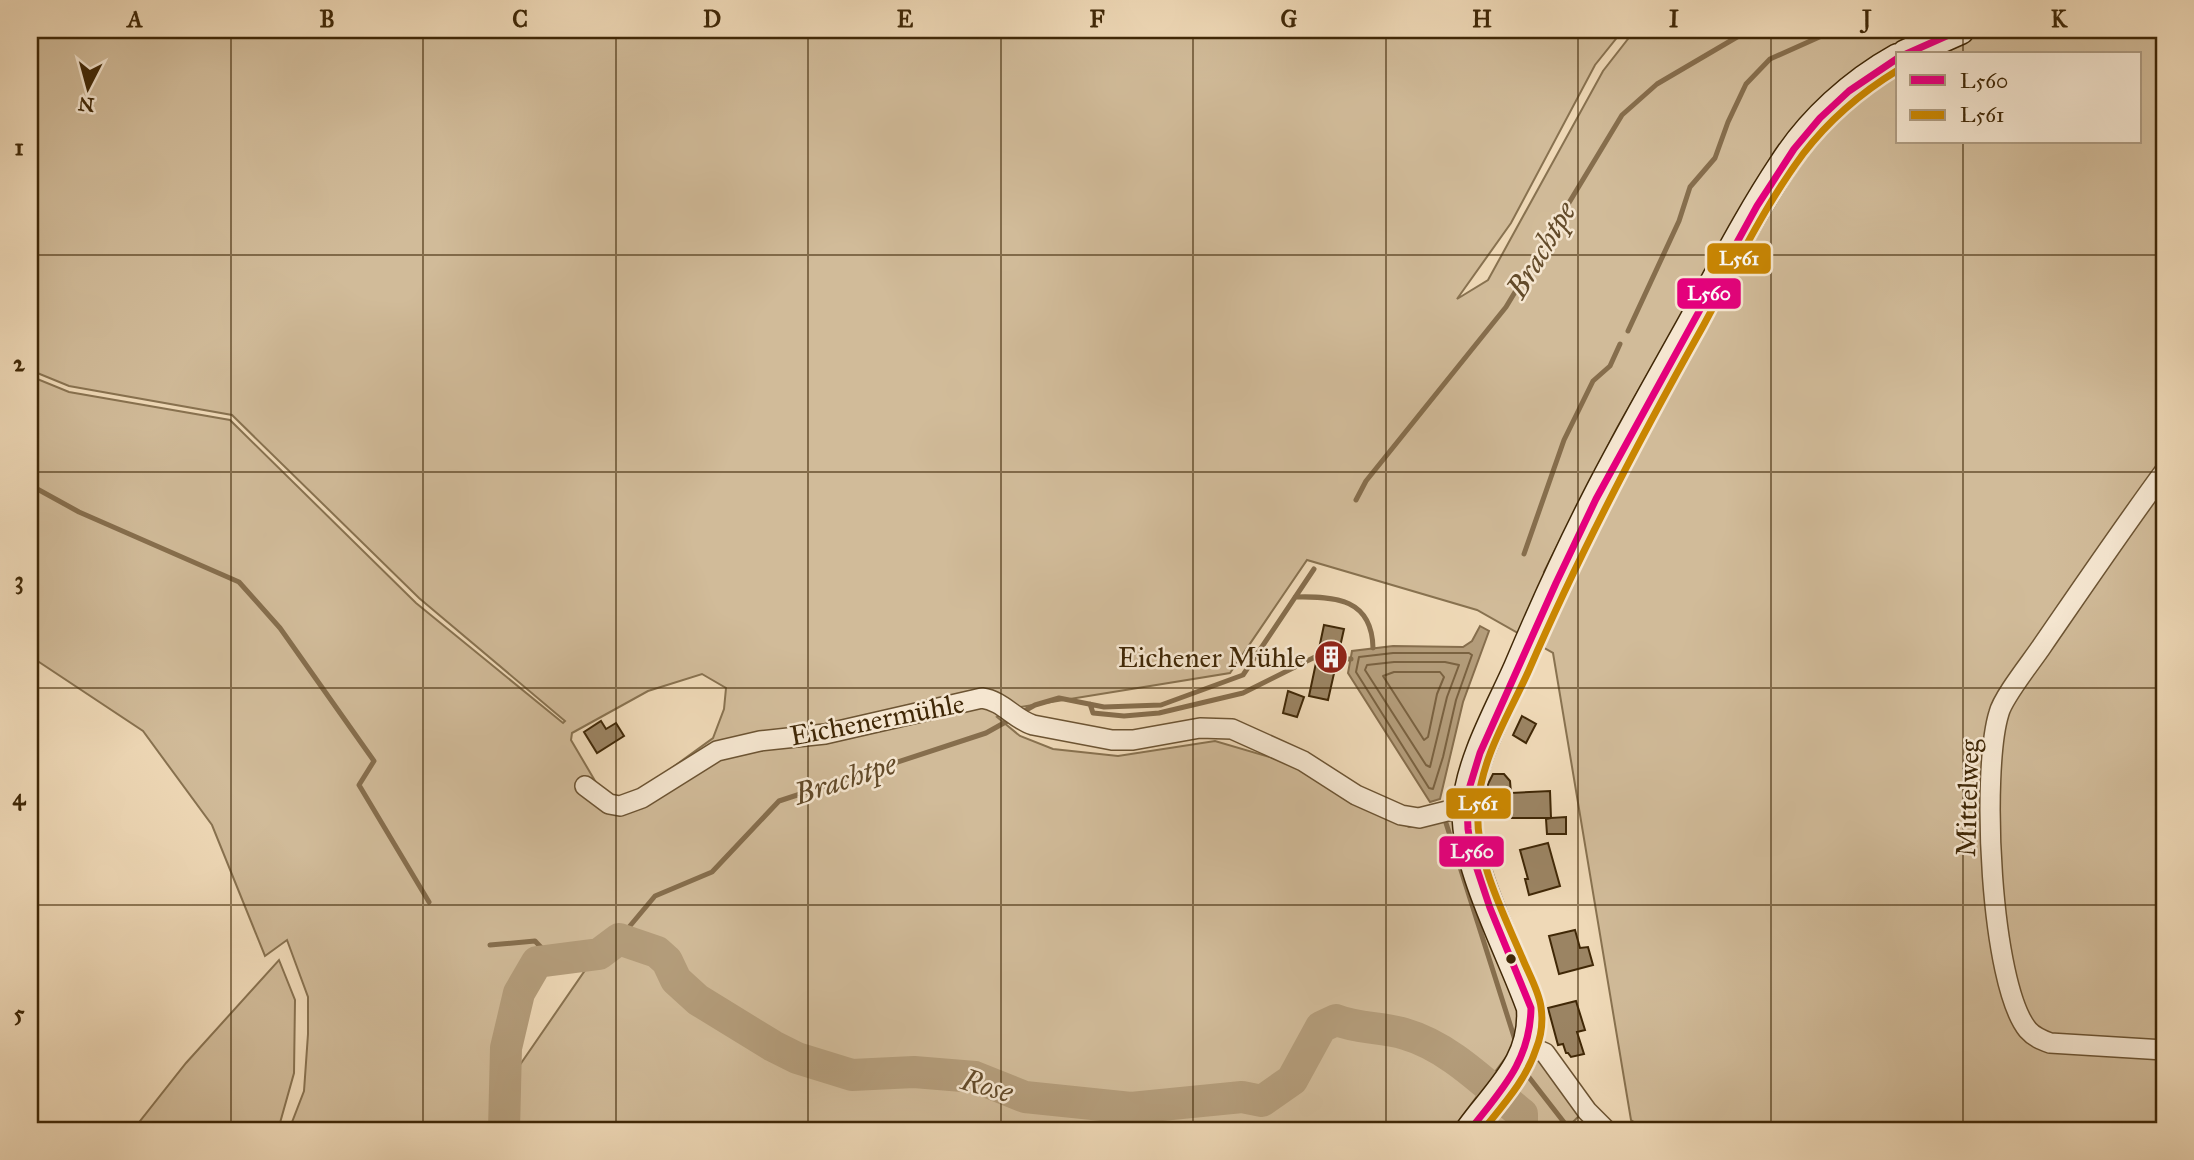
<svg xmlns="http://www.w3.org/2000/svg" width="2194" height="1160" font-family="'IM FELL Great Primer',serif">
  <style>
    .green { fill: #d1bb99; stroke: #887250; stroke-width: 2; fill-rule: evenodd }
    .water { fill: #b49d7b; stroke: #866e4d; stroke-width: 2 }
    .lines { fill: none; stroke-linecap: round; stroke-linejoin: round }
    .shore { stroke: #7a6241; stroke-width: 2 }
    .stream { stroke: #866e4d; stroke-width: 5 }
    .river { stroke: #b49d7b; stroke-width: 32 }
    .building { fill: #9b8463; stroke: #402807; stroke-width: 2 }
    .street-casing { stroke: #6c5433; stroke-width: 22 }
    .secondary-casing { stroke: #402807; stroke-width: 31 }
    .street { stroke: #f5e6d0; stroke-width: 19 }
    .secondary { stroke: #f5e6d0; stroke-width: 28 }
    .bus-1-casing { stroke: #f5e6d0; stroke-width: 12 }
    .bus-2-casing { stroke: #f5e6d0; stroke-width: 12 }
    .bus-1 { stroke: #e5007d; stroke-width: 7 }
    .bus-2 { stroke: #c98602; stroke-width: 7 }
    .grid { fill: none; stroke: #402807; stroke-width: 2; stroke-opacity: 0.55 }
    .bus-dot { fill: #402807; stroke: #f5e6d0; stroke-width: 2.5 }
    .labels { text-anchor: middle; stroke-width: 5; stroke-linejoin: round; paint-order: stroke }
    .poi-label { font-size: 28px; fill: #402807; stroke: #f5e6d0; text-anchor: end }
    .street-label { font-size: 28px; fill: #402807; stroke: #f5e6d0 }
    .water-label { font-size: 30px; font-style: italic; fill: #634b2a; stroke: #f5e6d0 }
    .line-badge { stroke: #f5e6d0; stroke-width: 2.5 }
    .badge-label { font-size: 19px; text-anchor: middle; font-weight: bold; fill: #fff }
    .neatline { fill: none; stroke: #402807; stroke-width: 2.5 }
    .grid-label { font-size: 23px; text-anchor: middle; font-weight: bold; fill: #402807 }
  </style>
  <rect width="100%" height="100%" fill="#efd9b7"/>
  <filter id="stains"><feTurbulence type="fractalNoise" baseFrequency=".00286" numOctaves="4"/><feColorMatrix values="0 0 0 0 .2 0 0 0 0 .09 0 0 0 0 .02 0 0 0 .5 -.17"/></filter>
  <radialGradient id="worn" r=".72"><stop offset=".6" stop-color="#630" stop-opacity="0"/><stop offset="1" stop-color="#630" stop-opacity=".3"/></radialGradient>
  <path class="green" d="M30 30H1623L1595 65 1511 223 1457 299 1488 280 1603 71 1635 30H1930L1861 73 1773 154 1617 428 1544 572 1557 580 1727 265 1822 126 1898 67V142H2140V54H1926L1979 30H2164V1130H1645L1631 1120 1553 653 1477 610 1307 560 1230 673 1015 708 997 717 1020 736 1053 749 1118 756 1215 741 1300 766 1350 798 1409 827 1454 820 1516 1002 1521 1028 1509 1053 1452 1130H289L304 1091 308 1034V997L287 940 265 956 212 825 143 731 30 656V376L69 392 230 420 416 603 563 723 565 721 419 598 232 415 69 386 30 370ZM702 674 726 688 724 709 713 738 636 794 616 800 601 791 571 740 572 733 648 691ZM600 946 601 947 515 1072 536 959Z
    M279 960 295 1000 294 1073 278 1130H133L186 1063Z
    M1530 1058 1540 1061 1580 1115 1570 1125 1573 1130H1478Z"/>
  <path class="water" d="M1480 626 1489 631 1463 702 1440 799 1430 802 1348 673 1352 651 1393 646 1463 647 1472 641Z"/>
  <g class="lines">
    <path class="shore" d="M1393 653H1469L1472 655 1456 700 1443 757 1433 789 1429 788 1356 672 1359 657Z
      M1394 662H1445L1459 665 1447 697 1430 767 1426 765 1365 670 1367 665Z
      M1440 672 1444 677 1437 694 1428 737 1424 740 1383 676 1394 672Z"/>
    <path class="stream" d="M1628 331 1679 221 1690 187 1715 158 1728 122 1746 84 1770 59 1835 30
      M30 485 79 512 239 582 280 628 374 761 359 785 429 902
      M1356 500 1366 481 1506 307 1622 115 1657 84 1749 30
      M1524 554 1564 440 1593 381 1610 366 1620 344
      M1295 597C1336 596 1372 599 1373 648
      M1345 659H1351
      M1090 704 1093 713 1124 716 1159 713 1243 693 1317 656
      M1019 714 1035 705 1059 698 1104 707 1161 705 1243 675 1314 569
      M1446 823 1516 1043
      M619 939 655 896 712 872 779 801 986 733 1011 719
      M490 945 535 941 553 960
      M1528 1076 1570 1130"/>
    <path class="river" d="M504 1130 506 1048 519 993 537 962 599 954 619 939 657 952 667 961 676 980 698 1000 773 1046 797 1058 852 1075 914 1072 975 1077 1025 1097 1131 1108 1242 1097 1262 1101 1292 1080 1321 1027 1336 1020C1358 1029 1382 1027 1405 1034 1450 1047 1486 1085 1522 1114V1130"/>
  </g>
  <path class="building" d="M1324 625 1344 629 1328 700 1309 696Z
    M1288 691 1304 697 1297 717 1283 713Z
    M1522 716 1536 724 1526 743 1513 735Z
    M601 721 606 729 616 723 624 736 597 753 584 732Z
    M1493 774H1504L1510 781 1511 793 1550 791 1551 818 1566 817V834H1547L1546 819 1551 818H1488V784Z
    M1548 843 1560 886 1529 895 1525 879H1528L1520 850Z
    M1575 930 1580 948 1588 947 1593 965 1559 974 1549 936Z
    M1576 1001 1585 1030 1577 1032 1584 1054 1571 1057 1568 1053H1566L1563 1044 1558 1045 1548 1008Z"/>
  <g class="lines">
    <g class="street-casing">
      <path id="street" d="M2164 472C2122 529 2082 588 2042 646 2032 661 2003 697 1999 713 1981 771 1990 984 2028 1030 2034 1037 2042 1040 2050 1043L2164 1050
        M585 786 609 804 620 806 642 798 717 751 760 741 825 734 982 698C1003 701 1014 719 1033 725L1112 740H1133L1200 728 1232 729 1303 761 1356 795 1401 815 1419 818 1467 806
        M1529 1046 1545 1053 1587 1111 1606 1130"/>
    </g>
    <g class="secondary-casing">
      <path id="secondary" d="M1906 54 1960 30
        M1470 1130C1499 1090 1535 1061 1531 1008 1512 953 1462 863 1467 806 1470 761 1500 709 1518 668 1542 611 1568 554 1596 499 1624 444 1655 390 1685 336 1717 279 1747 219 1783 165 1811 121 1853 83 1898 58"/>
    </g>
    <use href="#street" class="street"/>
    <use href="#secondary" class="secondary"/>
    <g class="bus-1-casing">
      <path id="bus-1" d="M1906 54 1960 30
        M1470 1130C1501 1090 1530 1062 1531 1008L1490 908 1472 854 1468 829 1467 806 1469 789 1480 753 1556 583 1596 499 1757 206 1794 149 1820 118 1849 91 1898 58"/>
    </g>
    <g class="bus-2-casing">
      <path id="bus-2" d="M1483 1130C1503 1105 1526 1080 1536 1049 1541 1037 1543 1021 1541 1007 1539 992 1530 976 1524 962 1504 914 1474 859 1478 806 1481 757 1510 713 1529 670 1580 552 1639 440 1702 328 1734 269 1763 208 1803 154 1829 120 1862 92 1898 70"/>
    </g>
    <use href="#bus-1" class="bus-1"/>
    <use href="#bus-2" class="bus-2"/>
  </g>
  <path class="grid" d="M231 30V1130M423 30V1130M616 30V1130M808 30V1130M1001 30V1130M1193 30V1130M1386 30V1130M1578 30V1130M1771 30V1130M1963 30V54M1963 142V1130M30 255H2164M30 472H2164M30 688H2164M30 905H2164"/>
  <defs>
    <g id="building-disc" transform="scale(1.75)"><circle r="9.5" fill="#8f2418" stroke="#f5e6d0"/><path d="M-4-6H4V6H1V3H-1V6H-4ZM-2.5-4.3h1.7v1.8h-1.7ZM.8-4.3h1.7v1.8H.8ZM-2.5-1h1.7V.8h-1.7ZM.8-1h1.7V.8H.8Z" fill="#fff"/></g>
  </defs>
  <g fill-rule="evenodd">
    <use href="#building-disc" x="1331" y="657"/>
  </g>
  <circle class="bus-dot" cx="1511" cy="959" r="6"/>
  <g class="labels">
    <g class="poi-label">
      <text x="1306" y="667">Eichener Mühle</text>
    </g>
    <g class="street-label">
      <text transform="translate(877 719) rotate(-11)" y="10">Eichenermühle</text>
      <text transform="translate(1967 798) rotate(-88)" y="10">Mittelweg</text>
    </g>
    <g class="water-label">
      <text transform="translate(1541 250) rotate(-59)" y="10">Brachtpe</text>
      <text transform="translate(845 779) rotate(-18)" y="10">Brachtpe</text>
      <text transform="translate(987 1086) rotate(16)" y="10">Rose</text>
    </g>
  </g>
  <g class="line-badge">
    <rect x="1706" y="242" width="66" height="33" rx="7" fill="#c98602"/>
    <rect x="1676" y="277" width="66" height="33" rx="7" fill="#e5007d"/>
    <rect x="1445" y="787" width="67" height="33" rx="7" fill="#c98602"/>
    <rect x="1438" y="835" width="67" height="33" rx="7" fill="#e5007d"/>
  </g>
  <g class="badge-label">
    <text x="1739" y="265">L561</text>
    <text x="1709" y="300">L560</text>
    <text x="1478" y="810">L561</text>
    <text x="1472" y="858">L560</text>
  </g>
  <rect width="2194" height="1160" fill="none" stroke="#efd9b7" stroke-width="77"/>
  <rect x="1896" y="52" width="245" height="91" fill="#f5e6d0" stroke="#ad9a80" stroke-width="2"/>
  <rect x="1910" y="75" width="35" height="10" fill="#e5007d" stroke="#ad9a80" stroke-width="2"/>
  <text x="1960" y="88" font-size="21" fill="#402807">L560</text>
  <rect x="1910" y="110" width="35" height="10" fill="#c98602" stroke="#ad9a80" stroke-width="2"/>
  <text x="1960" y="122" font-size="21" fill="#402807">L561</text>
  <g transform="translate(88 88) rotate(186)" stroke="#f5e6d0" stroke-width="5" paint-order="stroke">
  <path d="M0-5L12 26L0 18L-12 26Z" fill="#402807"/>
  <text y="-10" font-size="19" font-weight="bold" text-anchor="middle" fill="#402807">N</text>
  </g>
  <rect x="38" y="38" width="2118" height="1084" class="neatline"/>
  <g class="grid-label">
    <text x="135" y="27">A</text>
    <text x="327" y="27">B</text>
    <text x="520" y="27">C</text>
    <text x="712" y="27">D</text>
    <text x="905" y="27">E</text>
    <text x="1097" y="27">F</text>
    <text x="1289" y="27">G</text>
    <text x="1482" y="27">H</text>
    <text x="1674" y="27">I</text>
    <text x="1867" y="27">J</text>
    <text x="2059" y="27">K</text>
    <text x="19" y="155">1</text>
    <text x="19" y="371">2</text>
    <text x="19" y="588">3</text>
    <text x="19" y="805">4</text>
    <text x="19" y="1021">5</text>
  </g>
  <rect width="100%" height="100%" filter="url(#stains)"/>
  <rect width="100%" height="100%" fill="url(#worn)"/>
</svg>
